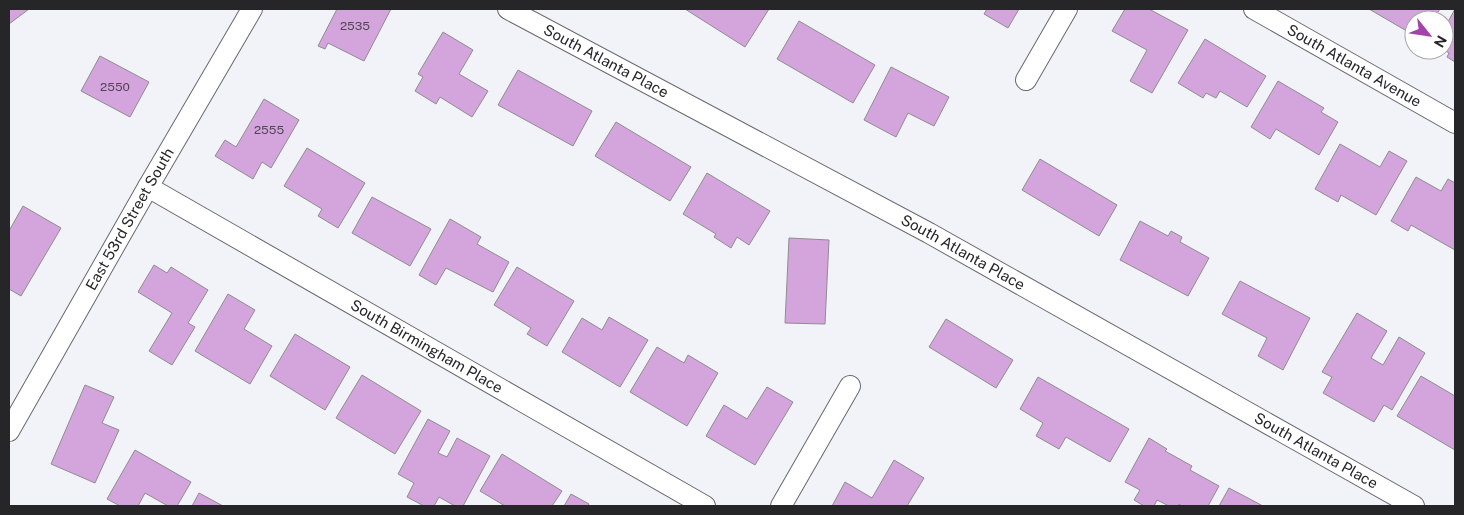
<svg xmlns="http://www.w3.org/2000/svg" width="1464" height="515" font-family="'Public Sans',sans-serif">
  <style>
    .building { fill: #d3a5dc; stroke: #908c91 }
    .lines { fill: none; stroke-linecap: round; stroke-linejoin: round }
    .minor-casing { stroke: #686a6f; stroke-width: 22 }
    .minor { stroke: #fff; stroke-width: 20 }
    .labels { text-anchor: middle; stroke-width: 4; stroke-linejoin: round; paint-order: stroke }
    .number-label { font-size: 12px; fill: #514656 }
    .street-label { font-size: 15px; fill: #262629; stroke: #fff }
  </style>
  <rect width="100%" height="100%" fill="#f1f3f9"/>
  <path class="building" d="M9 9H29L9 24Z
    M337 9H391L364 61 328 43 325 49 318 46Z
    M685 9H769L745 47Z
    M987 9H1019L1008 28 984 14Z
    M1125 9H1149L1188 30 1152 93 1130 81 1147 50 1112 31Z
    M1369 9H1440L1433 20H1414V31L1407 27 1405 30Z
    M1455 9V62L1447 57 1449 53 1444 50V29Z
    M799 21 875 65 853 103 777 59Z
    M443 32 473 50 459 74 488 91 472 117 440 97 436 104 415 91 423 77 418 74Z
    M1205 39 1266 76 1247 107 1220 91 1216 98 1206 93 1203 98 1178 83Z
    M100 56 149 82 130 117 81 91Z
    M891 67 949 97 934 126 908 113 896 137 864 120Z
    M518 70 592 111 573 146 498 105Z
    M1278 81 1324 108 1321 112 1338 122 1319 155 1276 129 1270 139 1251 127Z
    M264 99 299 120 271 168 262 162 253 179 215 156 225 140 236 147Z
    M616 122 691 167 670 201 595 156Z
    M1340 144 1380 167 1389 151 1407 161 1376 215 1341 195 1338 202 1315 189Z
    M307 148 365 183 338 228 318 216 322 209 284 186Z
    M1040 159 1117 205 1099 236 1022 190Z
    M707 173 770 211 749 245 737 237 731 248 714 237 716 234 683 214Z
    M1416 177 1441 191 1448 179 1455 183V250L1411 225 1408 231 1391 221Z
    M372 197 431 229 410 266 352 233Z
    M23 206 61 228 21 296 9 289V231Z
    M450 219 481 237 477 244 509 262 493 292 446 268 436 285 419 275Z
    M1140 221 1168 236 1171 231 1182 237 1180 242 1209 258 1188 296 1120 260Z
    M789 238 829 240 825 324 785 323Z
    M154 265 167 273 171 267 208 290 188 323 195 327 172 365 149 351 172 313 138 292Z
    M517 267 574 301 547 346 527 334 531 328 494 305Z
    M1240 281 1310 318 1283 370 1258 356 1267 338 1222 314Z
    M228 294 255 310 244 329 272 346 250 384 195 351Z
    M1357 313 1387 331 1371 358 1383 365 1399 337 1425 353 1392 410 1384 405 1374 422 1323 393 1332 377 1322 372Z
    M609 317 648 340 620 387 562 352 582 318 602 330Z
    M946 319 1013 360 996 388 929 347Z
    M295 334 350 367 325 410 270 376Z
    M657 347 684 363 688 355 718 373 687 426 630 392Z
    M362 375 421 411 395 454 336 418Z
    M1421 376 1455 396V450L1397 416Z
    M1038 377 1129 429 1110 462 1066 437 1059 449 1036 436 1043 423 1020 409Z
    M85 385 114 397 102 423 119 430 95 483 51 464Z
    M767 387 793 402 755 465 706 436 724 405 747 419Z
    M428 419 450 431 438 453 447 457 457 438 490 456 463 506H455L439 497 434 506H424L407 497 414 483 398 474Z
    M1149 438 1167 449 1165 451 1192 466 1190 470 1219 486 1208 506H1182L1179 504 1178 506H1169L1157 500 1154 506H1144L1134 500 1140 490 1125 482Z
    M135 450 191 482 177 506H168L145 493 138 506H120L107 499Z
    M502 454 562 491 552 506H505L480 491Z
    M894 460 924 478 907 506H832L845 482 872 498Z
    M1229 488 1263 506H1219Z
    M199 493 223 506H192Z
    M571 494 589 504 588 506H564Z"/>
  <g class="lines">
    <g class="minor-casing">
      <g id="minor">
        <path id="s1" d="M508 9 929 233 1414 506"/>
        <path id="s2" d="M1254 9 1455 123"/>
        <path d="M1026 80 1067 9"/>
        <path id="s3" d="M148 187 705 506"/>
        <path id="s4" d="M9 431 148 187 252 9"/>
        <path d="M781 506 850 386"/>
      </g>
    </g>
    <use href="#minor" class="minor"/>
  </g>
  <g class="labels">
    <g class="number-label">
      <text x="355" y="30">2535</text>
      <text x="115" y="91">2550</text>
      <text x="269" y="134">2555</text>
    </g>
    <g class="street-label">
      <text dy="5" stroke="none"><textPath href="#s1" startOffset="111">South Atlanta Place</textPath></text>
      <text dy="5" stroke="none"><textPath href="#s2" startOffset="115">South Atlanta Avenue</textPath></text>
      <text dy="5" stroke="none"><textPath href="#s4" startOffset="244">East 53rd Street South</textPath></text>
      <text dy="5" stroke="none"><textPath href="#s1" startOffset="516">South Atlanta Place</textPath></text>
      <text dy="5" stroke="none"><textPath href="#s3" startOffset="321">South Birmingham Place</textPath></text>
      <text dy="5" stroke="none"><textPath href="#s1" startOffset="921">South Atlanta Place</textPath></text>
    </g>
  </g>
  <rect width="1464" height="515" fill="none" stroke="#262629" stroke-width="20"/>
  <g transform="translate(1429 35) rotate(120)"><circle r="24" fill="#ffffff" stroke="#a8a8a9"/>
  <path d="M0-4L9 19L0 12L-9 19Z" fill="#a242ab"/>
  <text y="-8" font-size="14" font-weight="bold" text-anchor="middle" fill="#262629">N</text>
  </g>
</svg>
